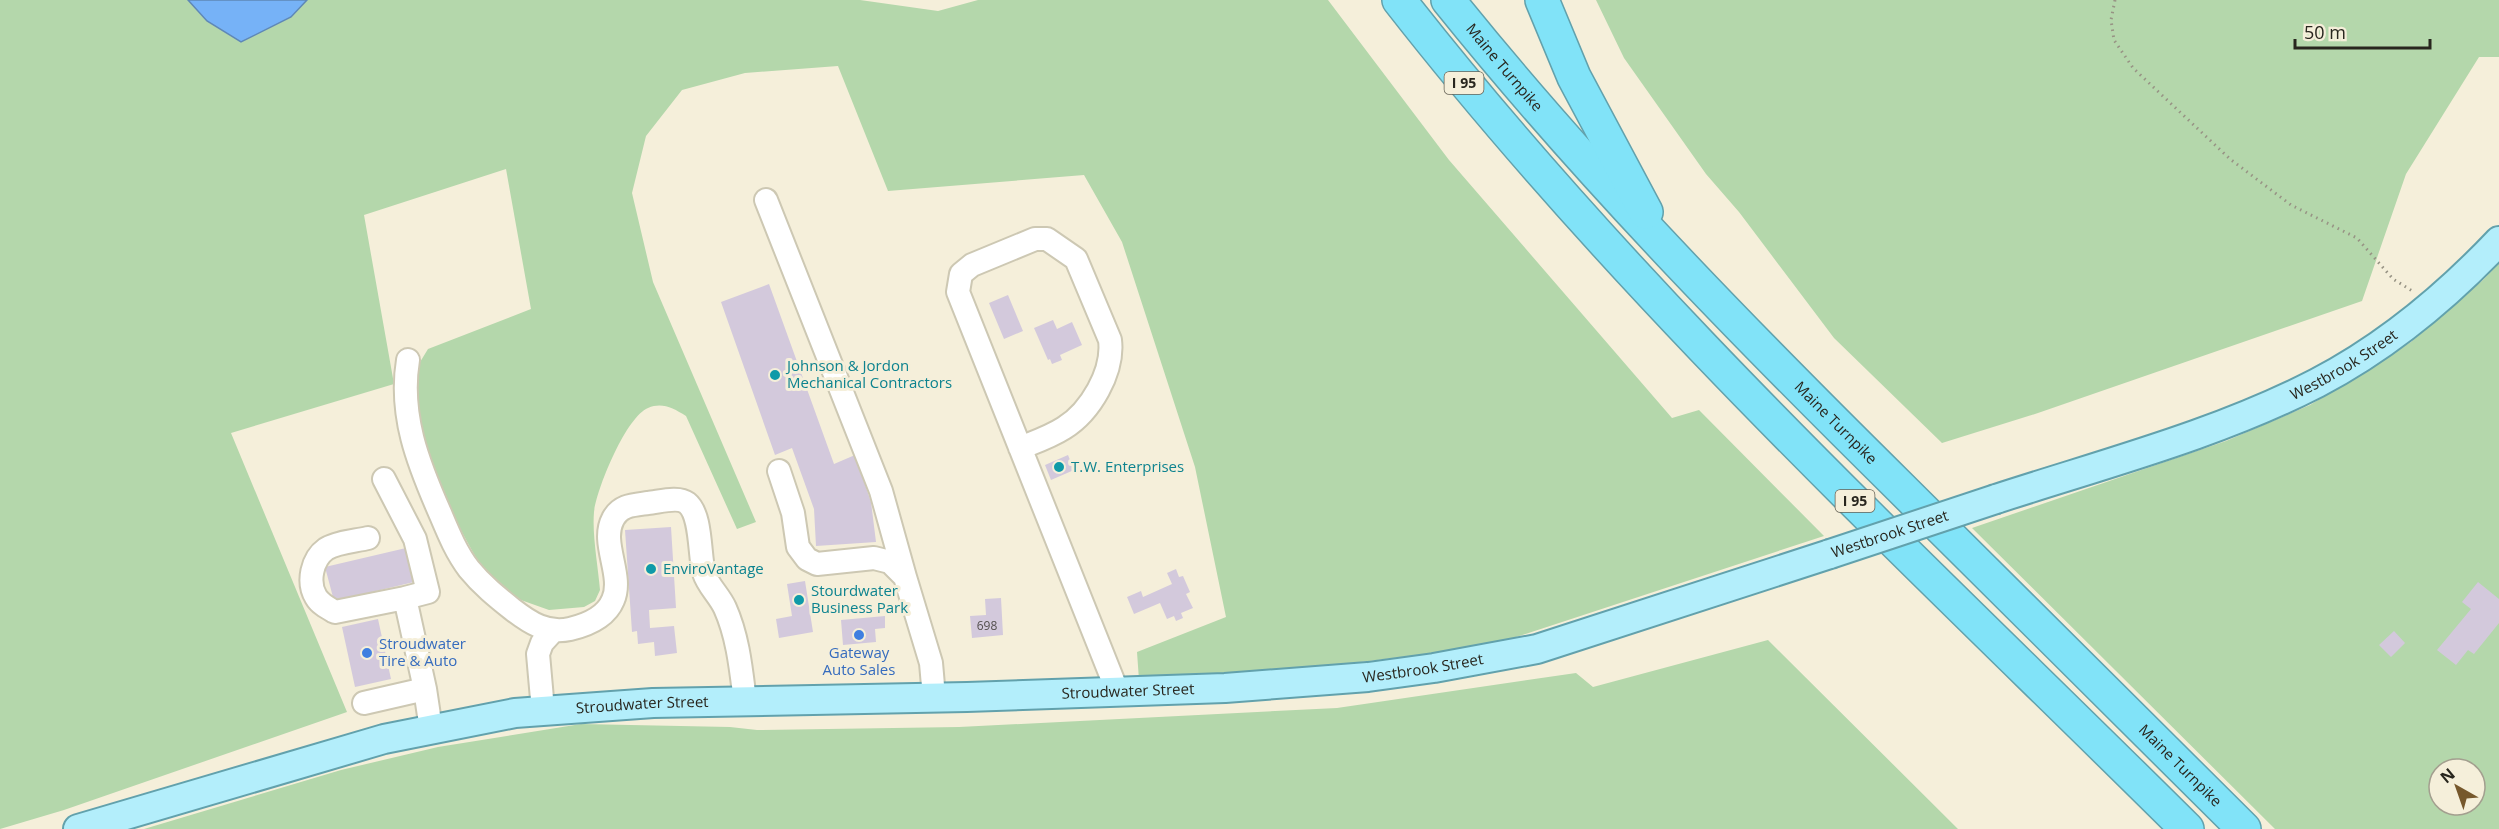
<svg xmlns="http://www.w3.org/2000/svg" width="2499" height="829" font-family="'Open Sans',sans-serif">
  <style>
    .green { fill: #b4d7ab; fill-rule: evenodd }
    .water { fill: #76b2f7; stroke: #5f88b6; stroke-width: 1.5 }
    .building { fill: #d3c9dc }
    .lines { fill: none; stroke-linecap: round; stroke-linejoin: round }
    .minor-casing { stroke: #cdc8b3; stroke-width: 26 }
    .major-casing { stroke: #62a1ac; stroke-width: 32 }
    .highway-casing { stroke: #62a1ac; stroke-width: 36 }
    .path { stroke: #979384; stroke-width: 3; stroke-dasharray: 1.5 4.5; stroke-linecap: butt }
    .minor { stroke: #fff; stroke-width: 22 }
    .major { stroke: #b3eefb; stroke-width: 28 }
    .highway { stroke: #81e3f8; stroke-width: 33 }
    .major-bridge-casing { stroke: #62a1ac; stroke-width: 32; stroke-linecap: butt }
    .major-bridge { stroke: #b3eefb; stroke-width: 28 }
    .culture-dot { fill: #0f9aa8; stroke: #f5efda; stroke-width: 2 }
    .shop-dot { fill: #3f7fe0; stroke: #f5efda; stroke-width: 2 }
    .labels { text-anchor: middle; stroke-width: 6; stroke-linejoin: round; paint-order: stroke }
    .number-label { font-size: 12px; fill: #534f4e }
    .shield { fill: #f5efda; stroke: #666256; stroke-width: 1.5 }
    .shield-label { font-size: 14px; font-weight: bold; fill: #28261e }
    .street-label { font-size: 15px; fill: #28261e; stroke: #f5efda }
    .culture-label { font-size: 15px; fill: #0d838f; stroke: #f5efda; text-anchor: start }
    .shop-label { font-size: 15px; fill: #366cbe; stroke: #f5efda; text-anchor: start }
  </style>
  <rect width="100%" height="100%" fill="#f5efda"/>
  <path class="green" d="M0 0H860L938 11 978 0H1328L1449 160 1672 418 1699 410 1824 536 1504 641 1419 655 1335 665 1139 680 1137 652 1226 617 1195 467 1122 242 1084 175 888 191 838 66 745 73 682 90 646 136 632 193 653 282 756 522 737 529 686 416C673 408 662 402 648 408 626 417 597 488 594 512 592 535 598 566 600 590L595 601 584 607 549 610 518 599 481 567 441 494 418 436 417 367 428 349 531 309 506 169 364 215 394 384 231 433 347 712 64 810 0 829Z
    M1596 0H2499V57H2479L2406 174 2362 301 2038 413 1942 443 1834 338 1739 212 1706 174 1624 58Z
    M2499 263V829H2275L1972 528 2226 441 2310 405 2411 342 2483 280ZM2439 769H2475V805H2439Z
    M1768 640 1958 829H144L341 770 438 747 581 724 730 727 757 730 959 727 1337 708 1576 673 1593 687Z"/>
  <path class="water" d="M188 0H307L291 17 241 42 207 21Z"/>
  <path class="building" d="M769 284 834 464 855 455 871 502 876 542 816 546 814 509 792 448 775 455 721 302Z
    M1008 295 1023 331 1004 339 989 303Z
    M1053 320 1057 329 1072 322 1082 345 1060 355 1062 360 1052 364 1050 359 1048 360 1034 328Z
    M1068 455 1074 470 1051 480 1045 465Z
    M671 527 676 608 649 610 650 628 674 626 677 653 655 656 654 642 638 644 637 631 632 632 625 530Z
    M406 548 414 582 334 601 325 567Z
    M1176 569 1179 577 1183 576 1190 592 1186 594 1193 608 1181 613 1183 618 1176 621 1174 616 1167 619 1160 603 1134 614 1127 597 1141 591 1143 597 1172 584 1167 573Z
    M805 581 813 632 779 638 776 619 792 616 787 584Z
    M2478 582 2499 599V623L2474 654 2468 650 2456 665 2437 650 2471 609 2462 602Z
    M1001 598 1003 635 972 638 970 616 986 615 985 599Z
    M885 616V628L875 629 876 642 843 645 841 620Z
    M378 619 391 679 355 687 342 627Z
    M2394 631 2405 643 2391 657 2379 645Z"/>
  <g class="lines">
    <g class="minor-casing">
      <path id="minor" d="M766 200 881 491 905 577
        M408 360C399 415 418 463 440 513 448 532 456 552 469 569 482 585 497 597 512 609 530 623 547 634 570 629 587 625 606 617 613 600 624 575 600 543 613 519 620 505 633 505 648 503 659 502 678 496 687 503 702 515 699 555 704 573 708 586 719 595 725 608 738 637 741 669 745 701
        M1020 448C1035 442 1050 437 1064 428 1090 412 1114 372 1110 340L1076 259 1047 239H1035L972 265 961 274 958 292 1118 693
        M779 471 793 513 798 547 807 559 817 564 874 558 890 562 905 577 931 663 934 697
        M384 479 415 539 428 592 405 598
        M368 538C356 541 337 542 326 549 312 559 307 582 316 597 320 604 328 608 335 612L405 598 425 689 431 729
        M364 703 425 689
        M543 710 538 654 542 643 553 631"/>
    </g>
    <g class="major-casing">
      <g id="major">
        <path id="s1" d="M1996 499C2103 464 2216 435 2317 383 2384 348 2447 296 2499 241"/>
        <path id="s2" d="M78 829 384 739 515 713 653 703 967 697 1225 688 1368 677 1434 668 1537 649 1830 554"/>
      </g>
    </g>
    <g class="highway-casing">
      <g id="highway">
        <path d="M1399 0C1634 301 1917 561 2187 829"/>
        <path id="s3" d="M1448 0C1587 173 1742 331 1900 487 2014 601 2129 715 2244 829"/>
        <path d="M1542 0 1574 77 1646 212"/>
      </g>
    </g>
    <path class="path" d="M2115 0 2111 20 2114 40 2133 68 2230 159 2291 205 2357 238 2393 279 2414 292"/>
    <use href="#minor" class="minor"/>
    <use href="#major" class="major"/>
    <use href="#highway" class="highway"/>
    <g class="major-bridge-casing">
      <g id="major-bridge">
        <path id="s4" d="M1830 554 1996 499"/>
      </g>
    </g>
    <use href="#major-bridge" class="major-bridge"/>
  </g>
  <g class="culture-dot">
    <circle cx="775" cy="375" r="6"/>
    <circle cx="1059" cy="467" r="6"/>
    <circle cx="651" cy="569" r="6"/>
    <circle cx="799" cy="600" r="6"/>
  </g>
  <g class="shop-dot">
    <circle cx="859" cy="635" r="6"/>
    <circle cx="367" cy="653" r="6"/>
  </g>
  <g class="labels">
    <g class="number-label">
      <text x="987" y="630">698</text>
    </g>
    <g class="shield">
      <rect x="1444.5" y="72" width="39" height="22" rx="4.5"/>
      <rect x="1835.5" y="490" width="39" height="22" rx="4.5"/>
    </g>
    <g class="shield-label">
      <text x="1464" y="88">I 95</text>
      <text x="1855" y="506">I 95</text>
    </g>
    <g class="street-label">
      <text dy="5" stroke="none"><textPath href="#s3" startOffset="88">Maine Turnpike</textPath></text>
      <text dy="5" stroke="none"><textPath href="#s1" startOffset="374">Westbrook Street</textPath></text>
      <text dy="5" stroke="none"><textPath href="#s3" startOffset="574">Maine Turnpike</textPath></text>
      <text dy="5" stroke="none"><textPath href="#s4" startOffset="63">Westbrook Street</textPath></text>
      <text dy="5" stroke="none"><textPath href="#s2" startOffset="1362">Westbrook Street</textPath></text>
      <text dy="5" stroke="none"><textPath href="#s2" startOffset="1066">Stroudwater Street</textPath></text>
      <text dy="5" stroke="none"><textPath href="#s2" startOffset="580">Stroudwater Street</textPath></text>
      <text dy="5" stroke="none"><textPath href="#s3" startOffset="1060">Maine Turnpike</textPath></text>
    </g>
    <g class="culture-label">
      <text x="787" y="371">Johnson &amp; Jordon<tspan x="787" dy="17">Mechanical Contractors</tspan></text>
      <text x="1071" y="472">T.W. Enterprises</text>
      <text x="663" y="574">EnviroVantage</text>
      <text x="811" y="596">Stourdwater<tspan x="811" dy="17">Business Park</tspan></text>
    </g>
    <g class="shop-label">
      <text x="379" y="649">Stroudwater<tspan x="379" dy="17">Tire &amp; Auto</tspan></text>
      <text x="859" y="658" text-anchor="middle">Gateway<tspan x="859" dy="17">Auto Sales</tspan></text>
    </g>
  </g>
  <g transform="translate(2457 787) rotate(320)"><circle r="28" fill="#f5efda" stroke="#a39f8f" stroke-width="1.5"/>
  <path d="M0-4.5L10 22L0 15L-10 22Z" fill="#76582c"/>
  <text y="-9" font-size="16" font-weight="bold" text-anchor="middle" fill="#28261e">N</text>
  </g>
  <path d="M2295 39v9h135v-9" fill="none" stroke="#28261e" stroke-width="3"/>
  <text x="2304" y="39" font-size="18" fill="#28261e" stroke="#f5efda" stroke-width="4.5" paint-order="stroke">50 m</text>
</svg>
